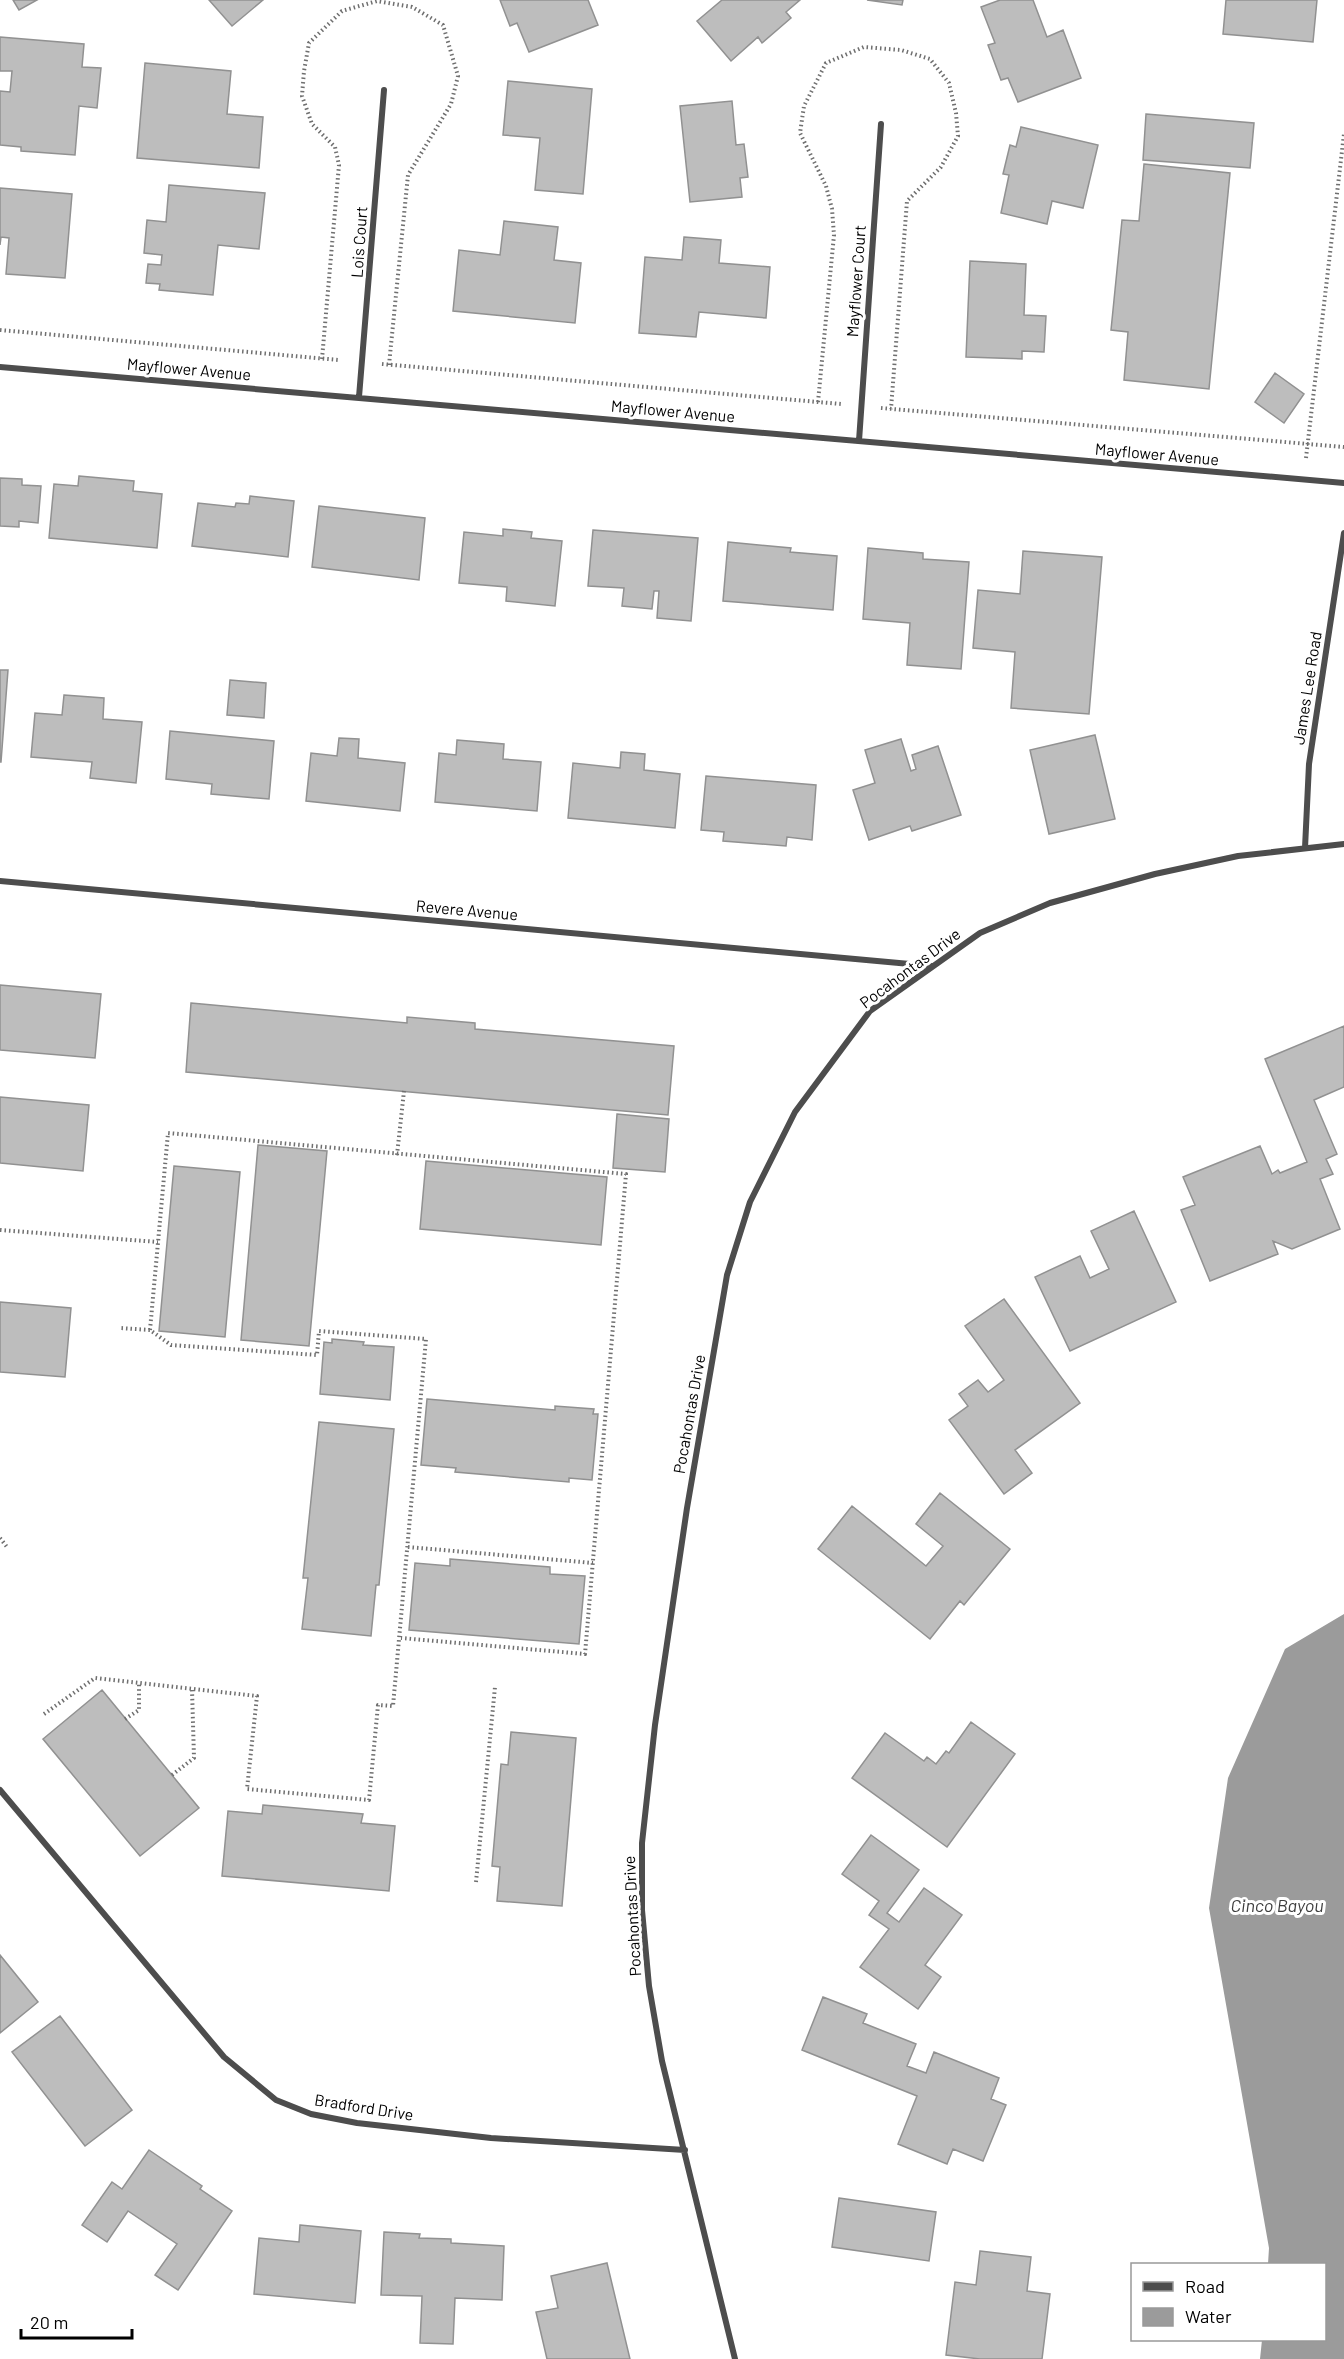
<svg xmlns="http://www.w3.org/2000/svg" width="1344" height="2359" font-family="Barlow,sans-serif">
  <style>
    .water { fill: #9b9b9b }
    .building { fill: #bdbdbd; stroke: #919191; stroke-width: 1.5 }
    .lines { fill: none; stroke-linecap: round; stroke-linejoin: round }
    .path { stroke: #6f6f6f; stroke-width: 4; stroke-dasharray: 1.5 3; stroke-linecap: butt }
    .street { stroke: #4d4d4d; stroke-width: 6 }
    .labels { text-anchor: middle; stroke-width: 6; stroke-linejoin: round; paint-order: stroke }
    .street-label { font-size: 16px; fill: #000; stroke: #fff }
    .water-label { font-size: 18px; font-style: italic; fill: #3c3c3c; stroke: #fff }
  </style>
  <rect width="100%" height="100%" fill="#fff"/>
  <path class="water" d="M1344 1614V2359H1260L1262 2340H1324V2264H1268L1269 2248 1209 1908 1228 1778 1285 1649Z"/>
  <path class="building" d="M13 0H37L19 10Z
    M209 0H263L232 26Z
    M500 0H588L598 25 529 52 517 23 510 26Z
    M722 0H800L786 12 791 18 762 43 758 37 731 61 697 21Z
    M867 0H903L902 5Z
    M1000 0H1033L1047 37 1063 30 1081 78 1018 102 1008 78 1001 80 988 45 995 43 981 7Z
    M1226 0H1317L1313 42 1223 34Z
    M0 37 84 44 82 67 101 68 97 108 79 106 75 155 21 151V147L0 145V91L10 92 12 71H0Z
    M145 63 231 71 227 114 263 117 259 168 137 158Z
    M508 81 592 89 583 194 535 190 540 138 503 135Z
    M732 101 736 145 744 144 748 177 740 178 742 197 690 202 680 106Z
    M1146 114 1254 123 1250 168 1143 160Z
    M1021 127 1098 145 1083 208 1052 201 1047 224 1001 213 1009 175 1003 174 1010 145 1016 147Z
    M1144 164 1230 173 1209 389 1124 380 1128 332 1111 330 1122 220 1139 221Z
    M169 185 265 193 259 249 218 245 213 295 159 290 160 284 146 283 148 264 161 265 162 255 144 253 147 220 166 222Z
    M0 188 72 194 65 278 6 274 9 238 1 237 0 245Z
    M504 221 558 227 554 260 581 263 575 323 453 311 459 250 500 255Z
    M684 237 721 240 719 263 770 267 766 318 699 312 696 337 639 333 645 257 682 260Z
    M970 261 1026 264 1024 315 1046 316 1044 352 1022 351V359L966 357Z
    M1275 373 1304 394 1284 423 1255 402Z
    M79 476 134 481 133 491 162 494 157 548 49 538 54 484 78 486Z
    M0 478 22 479V485L41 486 38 523 19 521V527L0 526Z
    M250 496 294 501 288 557 192 546 198 503 235 507 236 503 249 504Z
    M319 506 425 518 419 580 312 567Z
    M503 529 532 532 531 538 562 541 555 606 506 601 507 587 459 583 464 532 503 536Z
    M593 530 698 538 691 621 657 618 659 591H654L652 609 622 606 624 588 588 586Z
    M728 542 791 548 790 552 837 556 833 610 723 601Z
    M868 548 923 553V559L969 562 961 669 907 665 910 623 863 619Z
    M1023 551 1102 557 1089 714 1011 708 1015 652 973 648 978 590 1020 594Z
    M0 670H8L1 762H0Z
    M230 680 266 683 264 718 227 715Z
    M64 695 104 698 103 719 142 722 136 783 90 778 92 762 31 757 35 713 62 715Z
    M170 731 274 741 269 799 211 794 212 784 166 779Z
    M1095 735 1115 819 1049 834 1030 750Z
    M339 738 359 739 358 758 405 763 400 811 306 801 311 753 337 756Z
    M901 739 911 771 916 769 912 755 938 746 961 815 912 831 910 826 869 840 853 790 875 783 865 750Z
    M457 740 504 744 503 759 541 762 537 811 435 802 439 753 456 755Z
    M621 752 645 754 644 770 680 774 675 828 568 818 573 763 620 768Z
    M706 776 816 785 812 840 787 837 786 846 723 841 724 832 701 830Z
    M0 985 101 994 95 1058 0 1050Z
    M191 1003 407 1023V1017L475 1023V1029L674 1046 668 1115 186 1072Z
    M1344 1026V1087L1314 1100 1337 1154 1326 1159 1333 1174 1320 1179 1340 1229 1292 1249 1273 1241 1278 1254 1210 1281 1181 1210 1195 1205 1183 1177 1260 1146 1272 1174 1278 1170 1280 1173 1307 1162 1265 1059Z
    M0 1097 89 1105 83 1171 0 1163Z
    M617 1114 669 1119 665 1172 613 1168Z
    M258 1145 327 1151 309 1346 241 1340Z
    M426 1161 607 1177 601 1245 420 1229Z
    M174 1166 240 1172 225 1337 159 1331Z
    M1134 1211 1176 1302 1070 1351 1035 1277 1080 1256 1090 1278 1109 1269 1091 1231Z
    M1004 1299 1080 1403 1015 1450 1032 1473 1004 1494 949 1420 968 1406 959 1394 978 1380 988 1392 1004 1380 965 1326Z
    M0 1302 71 1308 65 1377 0 1372Z
    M332 1339 364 1342 363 1345 394 1347 390 1400 320 1394 324 1342 332 1343Z
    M427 1399 555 1410V1406L594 1409 593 1414H598L592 1480 569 1478V1482L455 1472 456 1468 421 1465Z
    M319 1422 394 1429 379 1585H376L371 1636 302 1629 308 1578H303Z
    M940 1493 1010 1549 964 1605 960 1601 930 1639 818 1549 852 1506 926 1566 943 1546 916 1524Z
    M450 1559 550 1567V1574L585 1576 579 1644 409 1630 415 1563 450 1566Z
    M102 1690 199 1808 140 1856 43 1739Z
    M971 1722 1015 1754 947 1847 852 1778 885 1733 924 1761 927 1757 936 1764 946 1751 949 1753Z
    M511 1732 576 1738 562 1906 497 1901 500 1867 492 1866 501 1764 508 1765Z
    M263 1805 363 1814 361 1823 395 1826 389 1891 222 1876 228 1811 262 1814Z
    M871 1835 919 1870 887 1913 899 1922 924 1888 962 1915 925 1965 941 1977 918 2009 860 1967 889 1929 869 1915 879 1901 842 1874Z
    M0 1955 38 2002 0 2033Z
    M823 1997 867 2014 863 2023 916 2044 907 2066 926 2073 934 2052 999 2078 991 2099 1006 2105 983 2161 953 2149 947 2164 898 2144 917 2096 802 2050Z
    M60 2016 132 2110 85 2146 12 2052Z
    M149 2150 202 2186 200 2189 232 2211 178 2290 155 2275 177 2244 128 2211 107 2242 82 2225 112 2182 122 2189Z
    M839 2198 936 2212 929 2261 832 2247Z
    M300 2225 361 2231 355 2303 254 2294 259 2238 299 2242Z
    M384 2232 420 2234 419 2238 451 2239V2243L504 2246 502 2300 455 2298 453 2344 420 2343 422 2296 381 2295Z
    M980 2251 1031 2257 1027 2291 1050 2294 1042 2359H980L946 2355 955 2282 976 2285Z
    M607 2263 630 2359H547L536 2312 558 2308 551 2276Z"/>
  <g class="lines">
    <path class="path" d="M0 330 339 360
      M322 359 339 165 335 147 312 124 302 96 304 71 309 43 342 11 377 1 412 7 443 25 458 76 451 104 408 175 389 365
      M382 364 841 404
      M818 402 834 235 832 209 826 186 800 133 804 106 826 63 864 47 901 50 930 59 949 83 956 113 958 136 941 167 907 201 891 409
      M881 408 1344 447
      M1306 458 1344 134
      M397 1155 404 1091
      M0 1230 158 1242
      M150 1330 168 1133 626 1174 585 1654 401 1638
      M0 1538 7 1547
      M408 1547 593 1563
      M44 1714 95 1678 257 1696 247 1789 369 1800 378 1705 393 1706 426 1339 319 1331 317 1355 171 1345 150 1330 120 1328
      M125 1719 139 1710V1683
      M172 1775 194 1758 192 1689
      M476 1882 495 1687"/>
    <path class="street" d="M0 367 1344 483
      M359 397 384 90
      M859 441 881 124
      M1305 848 1309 764 1344 533
      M0 881 932 966
      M0 1790 224 2057 276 2100 311 2114 357 2123 491 2138 685 2150
      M735 2359 662 2061 649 1986 642 1910V1843L655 1725 687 1508 727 1275 750 1202 795 1112 870 1011 980 933 1050 903 1155 874 1238 856 1344 844"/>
  </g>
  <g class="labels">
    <g class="street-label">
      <text transform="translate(359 242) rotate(-86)" y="6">Lois Court</text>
      <text transform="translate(856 281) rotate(-86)" y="6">Mayflower Court</text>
      <text transform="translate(189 369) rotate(5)" y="6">Mayflower Avenue</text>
      <text transform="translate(673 411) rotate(5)" y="6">Mayflower Avenue</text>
      <text transform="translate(1157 454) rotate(5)" y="6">Mayflower Avenue</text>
      <text transform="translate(1307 688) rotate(-81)" y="6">James Lee Road</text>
      <text transform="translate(467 910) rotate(5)" y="6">Revere Avenue</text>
      <text transform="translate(910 968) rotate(-37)" y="6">Pocahontas Drive</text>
      <text transform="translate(689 1414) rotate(-80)" y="6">Pocahontas Drive</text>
      <text transform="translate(632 1916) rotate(-93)" y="6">Pocahontas Drive</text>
      <text transform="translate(364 2107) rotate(9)" y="6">Bradford Drive</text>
    </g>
    <g class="water-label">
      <text x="1277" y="1912">Cinco Bayou</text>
    </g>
  </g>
  <rect x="1131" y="2263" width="195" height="78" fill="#ffffff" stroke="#999999" stroke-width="1.5"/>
  <rect x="1143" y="2282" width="30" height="9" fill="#4d4d4d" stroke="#999999" stroke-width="1.5"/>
  <text x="1185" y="2293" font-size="18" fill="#000000">Road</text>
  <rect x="1143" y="2308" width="30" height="18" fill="#9b9b9b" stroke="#999999" stroke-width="1.5"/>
  <text x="1185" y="2323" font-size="18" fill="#000000">Water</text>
  <path d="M21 2329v9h111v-9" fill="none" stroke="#000000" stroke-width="3"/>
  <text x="30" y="2329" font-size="18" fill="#000000" stroke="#ffffff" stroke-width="4.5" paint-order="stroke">20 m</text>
</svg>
